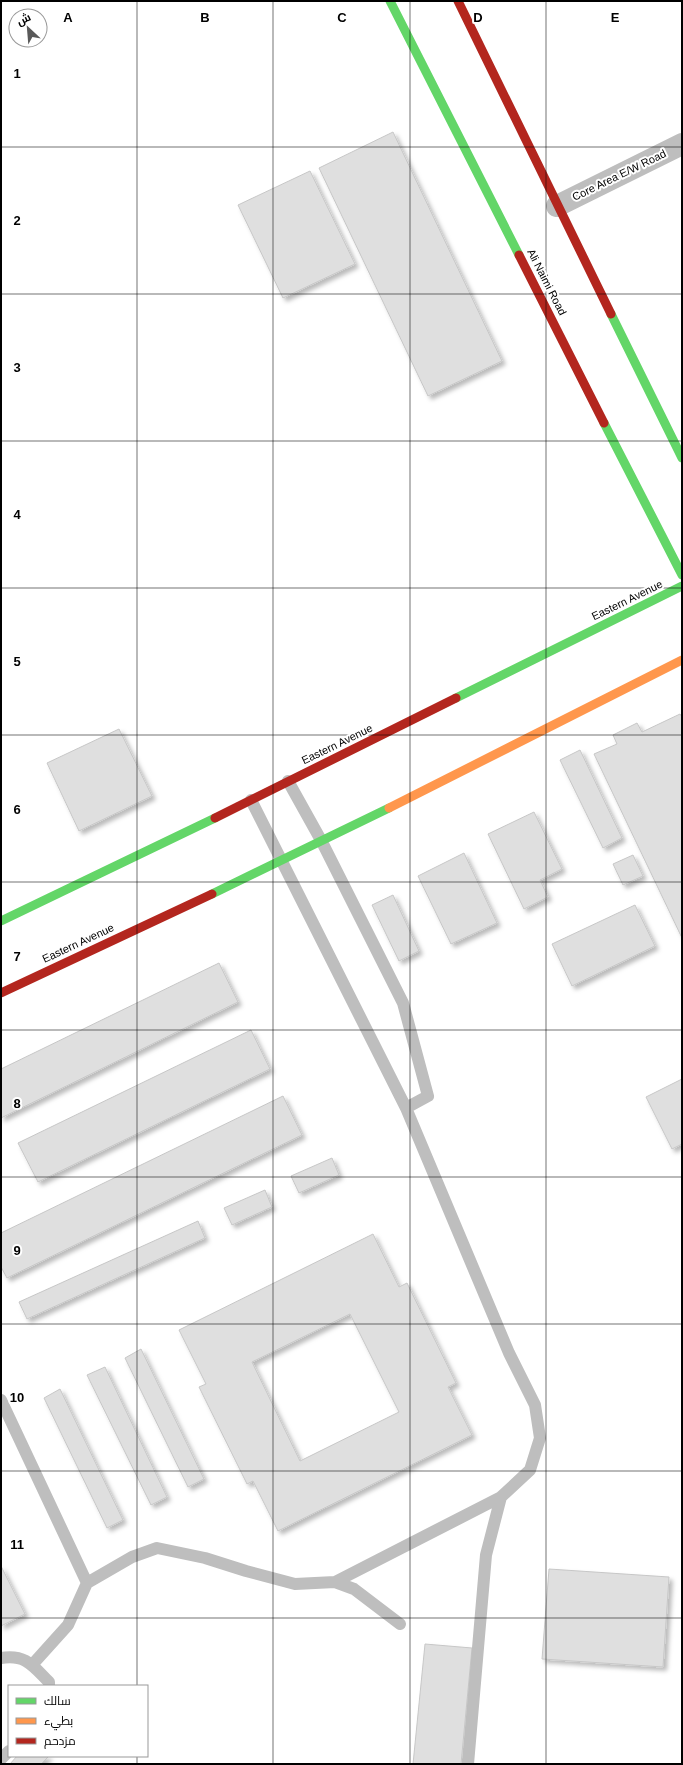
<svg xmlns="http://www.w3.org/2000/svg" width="683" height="1765" font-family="Arial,Cairo,sans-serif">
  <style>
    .building { fill: #dfdfdf; stroke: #c7c7c7; fill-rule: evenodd; filter: url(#shadow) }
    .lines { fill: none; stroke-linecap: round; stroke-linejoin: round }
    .lane { stroke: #bebebe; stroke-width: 12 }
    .street { stroke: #bebebe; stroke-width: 22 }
    .fast { stroke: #63d668; stroke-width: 9 }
    .slow { stroke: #ff974d; stroke-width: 9 }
    .jam { stroke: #b3261e; stroke-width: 9 }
    .grid { fill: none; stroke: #000; stroke-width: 1; stroke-opacity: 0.55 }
    .labels { text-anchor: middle; stroke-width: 4; stroke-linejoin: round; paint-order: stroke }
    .street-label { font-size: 11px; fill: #000; stroke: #fff }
    .grid-label { font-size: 13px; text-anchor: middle; font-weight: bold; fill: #000; stroke: #fff; stroke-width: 4; stroke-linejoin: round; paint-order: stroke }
  </style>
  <defs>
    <filter id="shadow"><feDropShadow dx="3.5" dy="3.5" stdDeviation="2" flood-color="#0004"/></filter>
  </defs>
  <rect width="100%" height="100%" fill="#fff"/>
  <path class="building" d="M393 132 502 361 428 396 319 168Z
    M310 171 355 264 283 298 238 205Z
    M680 714 682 717V938L594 754 617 744 613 735 637 723 642 732Z
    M119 729 152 796 79 831 47 763Z
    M580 750 622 838 603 848 560 760Z
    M534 812 562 869 540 880 548 897 524 909 488 834Z
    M464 853 497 923 451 944 418 876Z
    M633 855 643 876 623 885 613 864Z
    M393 895 419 951 399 961 372 905Z
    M635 905 655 946 572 986 552 944Z
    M219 963 238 1002 1 1118V1069Z
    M251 1030 270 1069 38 1182 18 1143Z
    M682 1079V1144L672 1149 646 1097Z
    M283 1096 302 1135 7 1278 1 1267V1233Z
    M332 1158 339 1175 299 1193 291 1176Z
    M265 1190 272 1207 232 1225 224 1208Z
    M198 1221 205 1238 27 1319 19 1302Z
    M373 1234 399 1287 407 1283 456 1383 448 1387 472 1435 278 1531 253 1481 247 1484 199 1387 206 1384 179 1330ZM350 1314 399 1412 300 1461 252 1362Z
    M141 1349 204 1479 188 1487 125 1358Z
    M105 1367 167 1497 151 1505 87 1375Z
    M60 1389 123 1520 107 1528 44 1398Z
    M1 1566 25 1614 1 1626Z
    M549 1569 669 1577 663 1667 542 1659Z
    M425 1644 472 1648 461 1764H413Z
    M17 1756H49L41 1764H10Z"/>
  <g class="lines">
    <path class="lane" d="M288 781 322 842 403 1003 428 1096 406 1108
      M251 800 406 1108 509 1353 535 1405 540 1438 530 1470 501 1497 486 1555 468 1764
      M1 1400 87 1583 68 1625 32 1665
      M335 1582 354 1589 400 1624
      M87 1583 132 1557 157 1548 205 1558 246 1571 295 1584 335 1582 501 1497
      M1 1658C26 1654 33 1666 49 1682V1686
      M1 1759 9 1751"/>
    <path class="street" d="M557 206 682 144"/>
    <path class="fast" d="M390 1 519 255
      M611 314 682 458
      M604 423 682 575
      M456 698 682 586
      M212 894 389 808
      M1 921 215 818"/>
    <path class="slow" d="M389 808 682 660"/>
    <path class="jam" d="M458 1 611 314
      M519 255 604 423
      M215 818 456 698
      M1 993 212 894"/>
  </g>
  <path class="grid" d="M137 1V1686M273 1V1764M410 1V1764M546 1V1764M1 147H682M1 294H682M1 441H682M1 588H682M1 735H682M1 882H682M1 1030H682M1 1177H682M1 1324H682M1 1471H682M1 1618H682M137 1756V1764"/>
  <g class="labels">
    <g class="street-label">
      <text transform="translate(619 175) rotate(-26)" y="4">Core Area E/W Road</text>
      <text transform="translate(547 282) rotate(63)" y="4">Ali Naimi Road</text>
      <text transform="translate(627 600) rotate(-26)" y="4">Eastern Avenue</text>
      <text transform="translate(337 744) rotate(-26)" y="4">Eastern Avenue</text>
      <text transform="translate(78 943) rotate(-25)" y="4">Eastern Avenue</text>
    </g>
  </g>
  <g class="grid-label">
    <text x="68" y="22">A</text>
    <text x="205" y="22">B</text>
    <text x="342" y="22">C</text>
    <text x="478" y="22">D</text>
    <text x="615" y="22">E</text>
    <text x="17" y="78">1</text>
    <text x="17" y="225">2</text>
    <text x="17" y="372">3</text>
    <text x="17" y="519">4</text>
    <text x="17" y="666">5</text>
    <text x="17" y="814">6</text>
    <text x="17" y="961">7</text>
    <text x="17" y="1108">8</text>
    <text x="17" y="1255">9</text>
    <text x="17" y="1402">10</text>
    <text x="17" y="1549">11</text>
  </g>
  <rect width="683" height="1765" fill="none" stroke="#000000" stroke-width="4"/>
  <rect x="8" y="1685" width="140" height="72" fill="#ffffff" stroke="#999999"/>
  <rect x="16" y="1698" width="20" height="6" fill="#63d668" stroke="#999999"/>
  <text x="44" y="1705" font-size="12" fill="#000000">سالك</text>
  <rect x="16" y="1718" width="20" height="6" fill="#ff974d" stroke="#999999"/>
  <text x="44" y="1725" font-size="12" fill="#000000">بطيء</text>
  <rect x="16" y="1738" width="20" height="6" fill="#b3261e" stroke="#999999"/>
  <text x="44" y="1745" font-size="12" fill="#000000">مزدحم</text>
  <g transform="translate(28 28) rotate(334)"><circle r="19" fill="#ffffff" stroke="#999999"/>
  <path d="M0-3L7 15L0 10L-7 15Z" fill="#595959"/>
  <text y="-6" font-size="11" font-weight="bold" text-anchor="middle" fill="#000000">ش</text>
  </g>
</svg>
